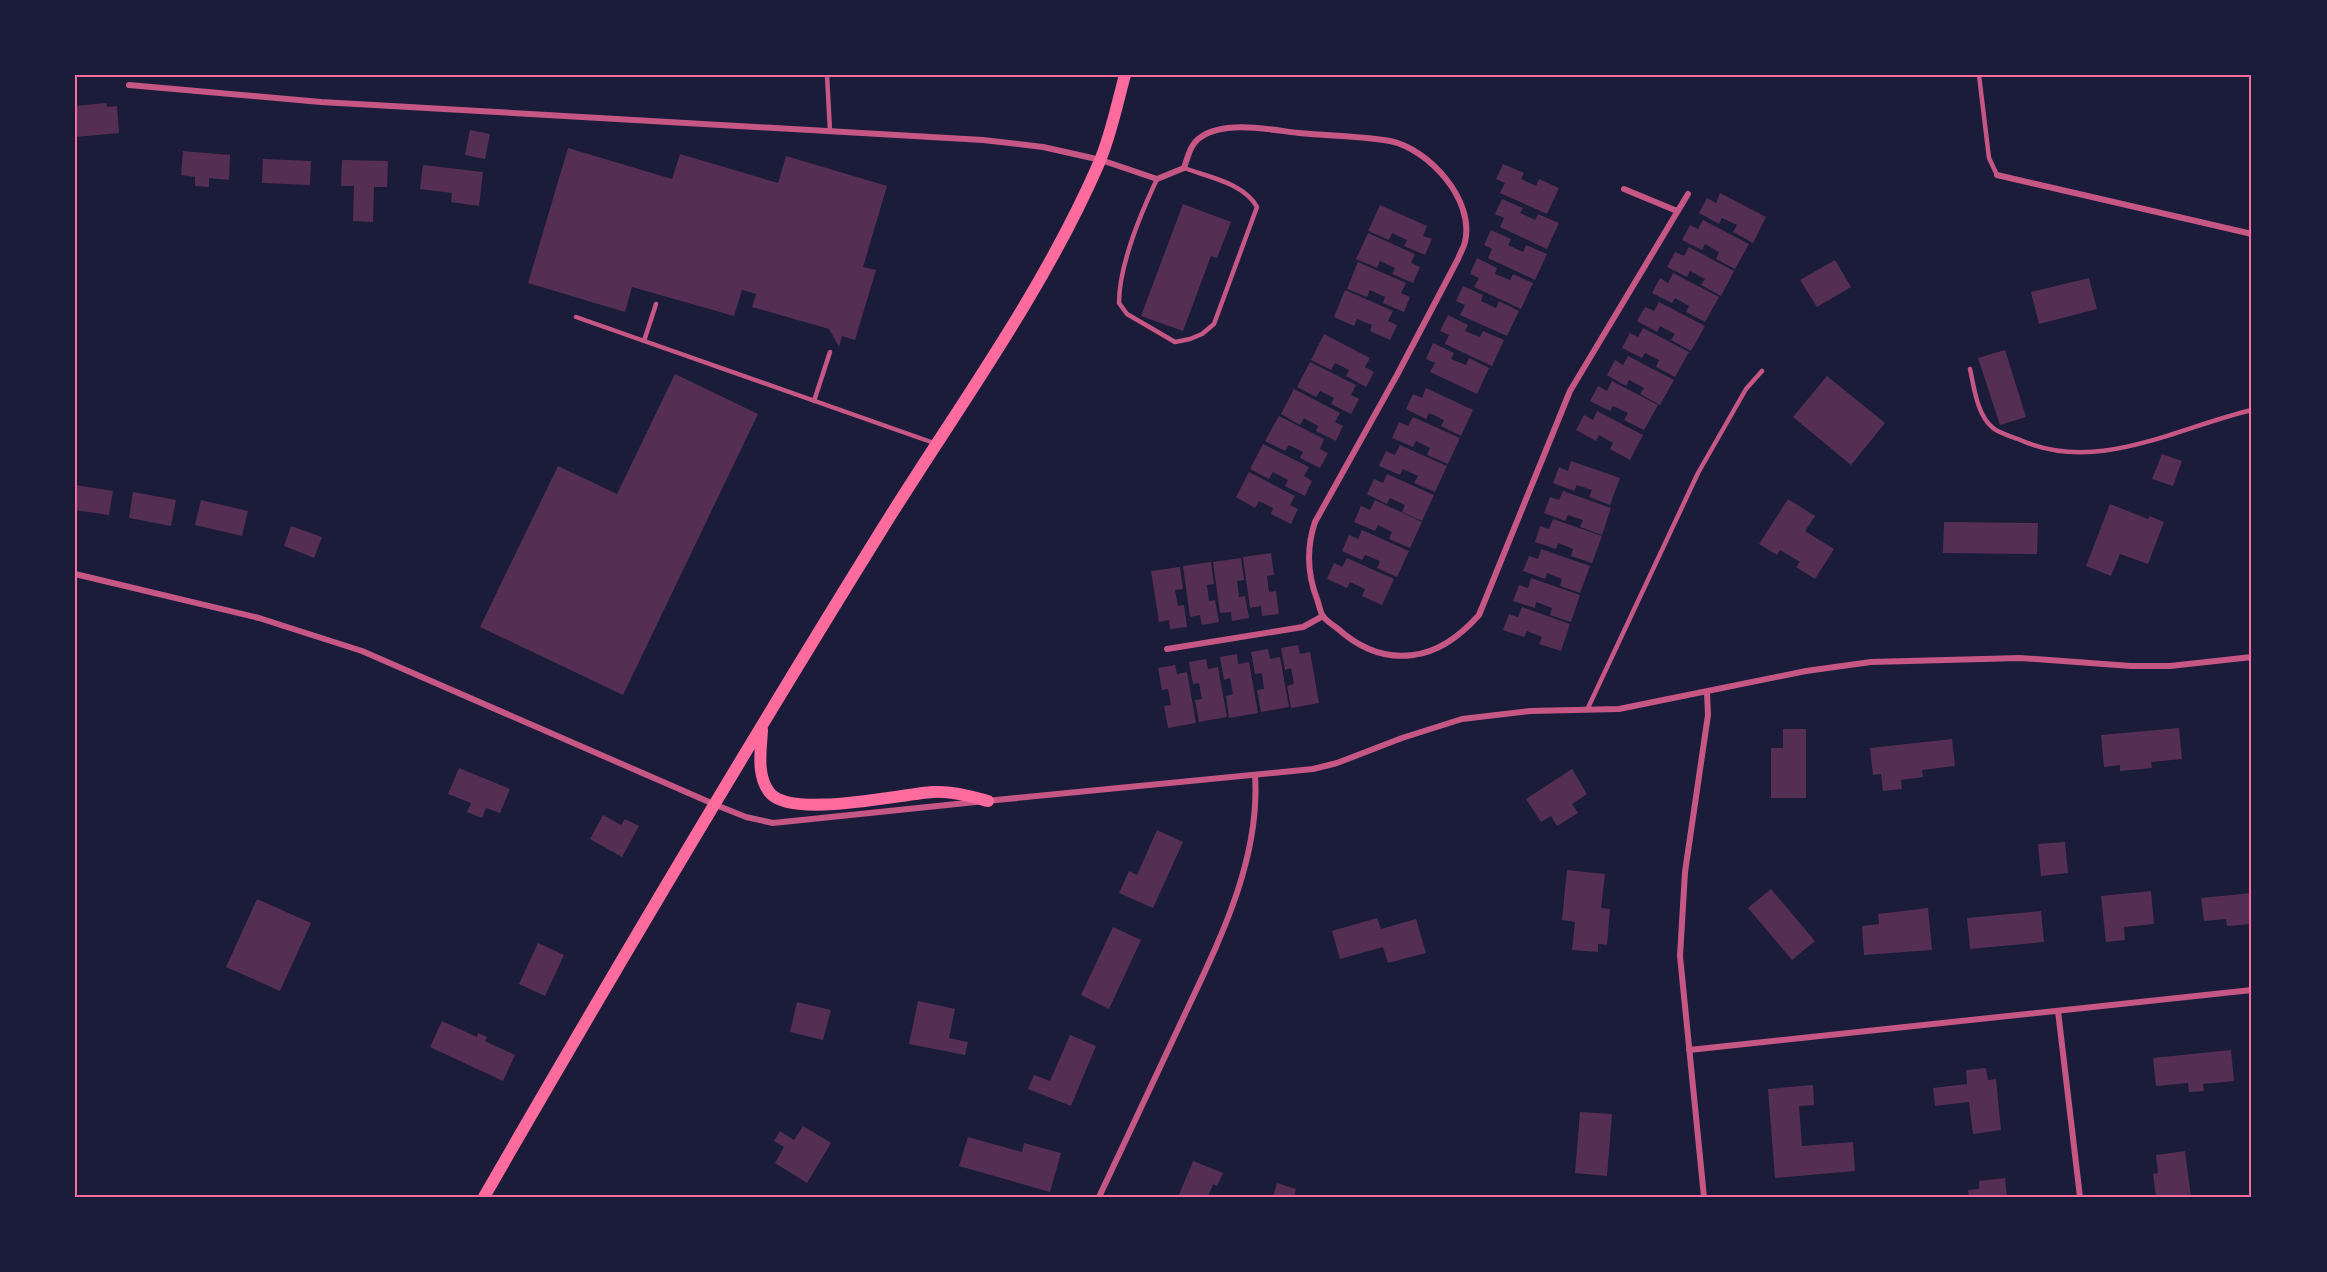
<svg xmlns="http://www.w3.org/2000/svg" width="2327" height="1272" font-family="'Varela Round',sans-serif">
  <style>
    .building { fill: #542f53 }
    .lines { fill: none; stroke-linecap: round; stroke-linejoin: round }
    .service { stroke: #c65784; stroke-width: 4.5 }
    .minor { stroke: #c65784; stroke-width: 6 }
    .secondary { stroke: #ff6b9d; stroke-width: 12 }
    .neatline { fill: none; stroke: #ff6b9d; stroke-width: 2 }
  </style>
  <rect width="100%" height="100%" fill="#1b1b3a"/>
  <path class="building" d="M106 103 107 107 117 106 119 133 75 137V106Z
    M470 130 490 134 485 159 465 155Z
    M568 148 672 179 680 154 778 183 786 156 887 186 863 267 876 270 855 340 842 336 839 347 829 329 752 307 756 294 742 290 734 316 632 287 625 312 528 283Z
    M183 151 230 155 229 180 209 178V187L195 186V177L181 175Z
    M263 159 311 161 310 185 262 183Z
    M342 160 388 161 387 187H374L373 222 353 221 354 186H341Z
    M1503 164 1524 173 1521 179 1536 186 1539 179 1559 188 1547 214 1500 193 1505 183 1496 179Z
    M423 165 483 172 479 206 451 202 452 193 420 189Z
    M1720 193 1766 217 1753 243 1733 232 1737 225 1722 218 1719 224 1699 213 1707 198 1716 203Z
    M1502 199 1523 208 1520 213 1535 220 1538 214 1559 223 1547 249 1500 227 1504 218 1495 214Z
    M1183 204 1231 222 1217 258 1211 256 1183 331 1141 316Z
    M1380 205 1427 226 1423 236 1432 239 1425 255 1404 246 1407 240 1392 233 1389 240 1368 231Z
    M1703 220 1749 244 1735 269 1716 259 1719 252 1705 244 1702 250 1682 240 1690 225 1698 229Z
    M1491 230 1511 239 1508 245 1523 252 1526 245 1547 254 1535 280 1488 258 1492 249 1484 245Z
    M1368 233 1415 254 1411 263 1420 267 1413 283 1392 274 1395 268 1380 261 1377 268 1356 259Z
    M1689 247 1734 271 1721 296 1701 285 1705 279 1690 271 1687 277 1667 267 1675 252 1684 256Z
    M1477 258 1497 268 1495 274 1510 280 1513 274 1533 283 1521 309 1474 287 1479 278 1470 274Z
    M1835 260 1851 287 1817 307 1800 280Z
    M1358 262 1406 283 1401 293 1410 297 1404 312 1383 303 1385 297 1370 290 1367 297 1347 289Z
    M1673 273 1719 297 1705 322 1686 312 1689 306 1675 298 1672 303 1652 293 1660 278 1668 283Z
    M2089 278 2097 309 2039 324 2031 292Z
    M1463 286 1483 295 1481 301 1496 308 1499 301 1519 311 1507 336 1460 315 1465 305 1456 301Z
    M1345 290 1393 311 1388 321 1397 325 1390 340 1370 331 1372 325 1357 319 1354 326 1334 317Z
    M1659 302 1705 326 1691 351 1671 340 1675 334 1660 326 1657 332 1637 321 1645 307 1654 311Z
    M1448 315 1468 325 1465 331 1480 337 1483 331 1504 340 1492 366 1445 344 1449 335 1440 331Z
    M1643 328 1689 352 1675 377 1656 367 1659 360 1645 353 1642 358 1622 348 1630 333 1638 337Z
    M1324 334 1370 358 1365 367 1374 372 1366 387 1346 376 1349 370 1335 363 1331 370 1311 360Z
    M1433 343 1454 353 1451 359 1466 365 1469 358 1489 368 1477 394 1430 372 1435 363 1426 359Z
    M2005 350 2026 417 2000 425 1978 358Z
    M1628 356 1674 380 1660 405 1640 394 1644 388 1629 380 1626 386 1607 375 1615 360 1623 365Z
    M1310 362 1356 385 1351 395 1359 399 1351 414 1331 404 1334 398 1320 391 1316 397 1297 387Z
    M675 374 758 414 623 695 480 627 558 466 617 494Z
    M1827 376 1885 423 1851 465 1793 417Z
    M1612 381 1658 405 1644 430 1624 420 1628 413 1613 406 1610 411 1590 401 1598 386 1607 391Z
    M1426 388 1473 410 1461 436 1441 426 1444 420 1429 413 1426 419 1406 409 1413 394 1422 398Z
    M1294 389 1340 413 1335 422 1343 426 1336 441 1316 431 1318 426 1304 418 1300 425 1281 414Z
    M1597 411 1643 435 1630 460 1610 449 1613 443 1599 435 1596 441 1576 430 1584 415 1593 420Z
    M1279 416 1324 439 1320 449 1328 453 1320 468 1300 458 1303 452 1289 445 1285 451 1265 441Z
    M1413 417 1460 438 1448 464 1427 455 1430 448 1416 441 1413 447 1392 438 1399 422 1408 426Z
    M1263 444 1309 467 1304 476 1312 481 1305 496 1285 486 1288 480 1273 472 1269 479 1250 469Z
    M1400 445 1447 466 1435 492 1414 483 1418 476 1403 469 1400 475 1379 466 1386 451 1395 455Z
    M2162 454 2182 461 2173 486 2152 479Z
    M1571 461 1620 478 1610 505 1589 497 1592 490 1577 485 1574 491 1553 483 1559 467 1568 471Z
    M1249 472 1295 496 1290 505 1298 509 1291 524 1271 514 1273 508 1259 501 1255 508 1236 497Z
    M1387 474 1434 495 1422 521 1402 512 1405 505 1390 498 1387 504 1367 494 1374 479 1383 483Z
    M75 485 113 491 109 515 75 510Z
    M1563 491 1611 508 1602 535 1580 527 1583 520 1568 515 1565 521 1544 513 1550 497 1559 500Z
    M133 492 176 500 171 526 129 518Z
    M1788 499 1815 516 1805 531 1834 549 1815 579 1796 567 1800 562 1780 550 1777 555 1759 544Z
    M201 500 248 511 242 536 195 525Z
    M1375 500 1422 522 1410 548 1389 539 1392 532 1378 525 1375 531 1354 522 1361 506 1370 510Z
    M2110 504 2148 519 2150 516 2164 522 2148 564 2120 554 2111 576 2086 566Z
    M1553 519 1602 536 1592 563 1571 556 1573 549 1558 543 1556 549 1535 542 1540 526 1549 529Z
    M1944 522 2038 523 2037 554 1943 553Z
    M291 526 322 537 314 558 284 546Z
    M1362 530 1409 551 1397 577 1377 568 1380 561 1365 555 1362 560 1342 551 1349 535 1358 539Z
    M1541 549 1590 566 1580 593 1560 586 1562 579 1547 573 1545 579 1523 571 1529 556 1538 559Z
    M1271 553 1274 575 1267 576 1269 592 1276 591 1279 614 1262 616 1261 606 1250 608 1243 557Z
    M1241 558 1244 580 1237 581 1239 597 1245 596 1249 618 1232 621 1231 612 1220 613 1213 562Z
    M1347 558 1394 579 1382 605 1362 596 1365 589 1350 582 1347 588 1327 579 1334 563 1342 567Z
    M1211 562 1214 584 1207 585 1209 601 1215 600 1219 622 1202 625 1200 615 1190 617 1183 566Z
    M1180 567 1183 589 1175 590 1178 606 1184 605 1187 627 1170 629 1169 620 1159 622 1151 571Z
    M1531 578 1580 595 1571 622 1550 615 1552 608 1536 602 1535 608 1513 601 1519 585 1528 588Z
    M1522 607 1570 624 1561 651 1539 644 1542 637 1527 631 1524 637 1503 630 1509 614 1518 617Z
    M1298 645 1300 654 1310 652 1319 703 1291 708 1287 686 1294 684 1291 668 1285 670 1281 648Z
    M1268 649 1270 659 1280 657 1289 707 1261 712 1257 690 1264 689 1262 673 1255 674 1251 652Z
    M1237 654 1238 664 1249 662 1258 713 1229 718 1226 696 1233 694 1230 678 1224 680 1220 657Z
    M1206 659 1208 669 1218 667 1227 717 1199 722 1195 700 1202 699 1199 683 1193 684 1189 662Z
    M1175 665 1177 674 1187 672 1196 723 1168 728 1164 706 1171 705 1168 689 1162 690 1158 668Z
    M2179 728 2182 759 2151 762 2152 768 2120 771V765L2104 767 2101 735Z
    M1783 729H1806V798H1771V748H1783Z
    M1952 739 1955 766 1922 770 1923 777 1901 780 1902 789 1883 791 1881 774 1873 775 1870 748Z
    M459 768 510 789 500 813 486 808 482 818 467 812 471 803 448 794Z
    M1572 769 1587 794 1572 804 1578 813 1557 826 1551 816 1541 822 1526 799Z
    M603 815 621 825 625 819 639 826 622 857 590 839Z
    M1157 830 1183 842 1153 908 1119 893 1129 871 1137 875Z
    M2065 842 2068 873 2041 876 2038 844Z
    M1567 870 1605 874 1601 908 1610 909 1607 945 1598 944V952L1572 950 1575 922 1562 920Z
    M1771 889 1815 941 1792 960 1748 908Z
    M2151 891 2154 924 2124 927 2125 940 2106 942 2101 896Z
    M2252 893V924L2227 926 2226 919 2204 921 2201 898Z
    M257 899 311 923 280 991 226 967Z
    M1928 908 1932 950 1864 955 1862 926 1879 924 1878 914Z
    M2041 911 2044 942 1970 949 1967 918Z
    M1377 918 1381 929 1416 919 1426 953 1388 963 1383 947 1340 959 1332 931Z
    M1113 927 1141 940 1109 1009 1081 995Z
    M538 943 564 955 545 996 519 984Z
    M918 1001 955 1009 949 1038 968 1042 965 1055 909 1044Z
    M797 1002 831 1010 823 1040 790 1032Z
    M442 1021 477 1037 478 1033 487 1037 485 1041 515 1055 503 1081 430 1047Z
    M1070 1035 1096 1046 1071 1106 1028 1089 1034 1075 1050 1081Z
    M2231 1050 2234 1081 2203 1084 2204 1091 2189 1092 2188 1083 2156 1086 2153 1058Z
    M1986 1068 1988 1080 1996 1079 2001 1130 1973 1134 1969 1102 1935 1106 1933 1088 1967 1084 1966 1070Z
    M1813 1085 1814 1105 1799 1106 1802 1146 1853 1142 1855 1171 1775 1178 1768 1089Z
    M1580 1112 1612 1114 1607 1176 1575 1173Z
    M803 1126 831 1143 807 1183 775 1163 784 1147 774 1141 780 1131 794 1140Z
    M968 1137 1022 1152 1024 1143 1061 1153 1050 1192 959 1166Z
    M2185 1151 2191 1197H2156L2153 1174 2158 1173 2156 1155Z
    M1193 1161 1223 1173 1217 1186 1213 1184 1208 1197H1178Z
    M2005 1178 2007 1197H1969L1968 1190 1979 1189V1181Z
    M1277 1183 1296 1189 1294 1197H1273Z"/>
  <g class="lines">
    <path class="service" d="M827 75 830 131
      M1979 75 1989 158 1997 175
      M1157 179C1141 213 1119 266 1119 303L1127 314 1175 342 1190 339 1202 334 1214 324 1257 207C1244 183 1208 177 1184 168
      M576 317 934 443
      M644 341 656 304
      M1970 369C1974 387 1977 415 1993 428 1999 433 2010 436 2018 439 2096 475 2175 428 2252 410
      M814 401 830 352
      M1587 710 1698 473 1746 389 1762 371"/>
    <path class="minor" d="M129 85 321 102 983 140 1043 147 1101 160 1157 179 1184 168C1188 157 1190 144 1201 137 1226 120 1271 130 1299 133 1329 136 1361 136 1390 141 1429 149 1475 200 1465 242 1464 247 1460 253 1458 259L1397 375 1315 522C1306 549 1307 573 1317 599 1319 604 1320 612 1323 616 1326 621 1333 625 1337 628 1358 647 1384 659 1413 655 1440 652 1462 634 1479 615L1570 391 1688 194
      M1997 175 2252 234
      M1624 189 1677 211
      M75 574 259 618 362 651 716 805 746 817 773 823 976 802
      M1167 649 1303 627 1323 616
      M986 801 1313 769 1337 763 1402 738 1462 719 1530 711 1619 709 1806 671 1871 662 2020 658 2131 666H2170L2252 657
      M2058 1011 2080 1197
      M1689 1050 2252 990
      M1099 1197C1125 1142 1151 1086 1177 1031 1214 951 1261 865 1255 775
      M1704 1197 1680 956 1685 872 1708 715 1707 692"/>
    <path class="secondary" d="M762 730C761 750 756 776 770 793 792 819 900 794 933 792 952 791 969 796 988 801
      M484 1197C614 971 747 747 884 526 958 407 1043 292 1099 163 1111 135 1117 104 1125 75"/>
  </g>
  <rect width="2327" height="1272" fill="none" stroke="#1b1b3a" stroke-width="153"/>
  <rect x="76" y="76" width="2174" height="1120" class="neatline"/>
</svg>
